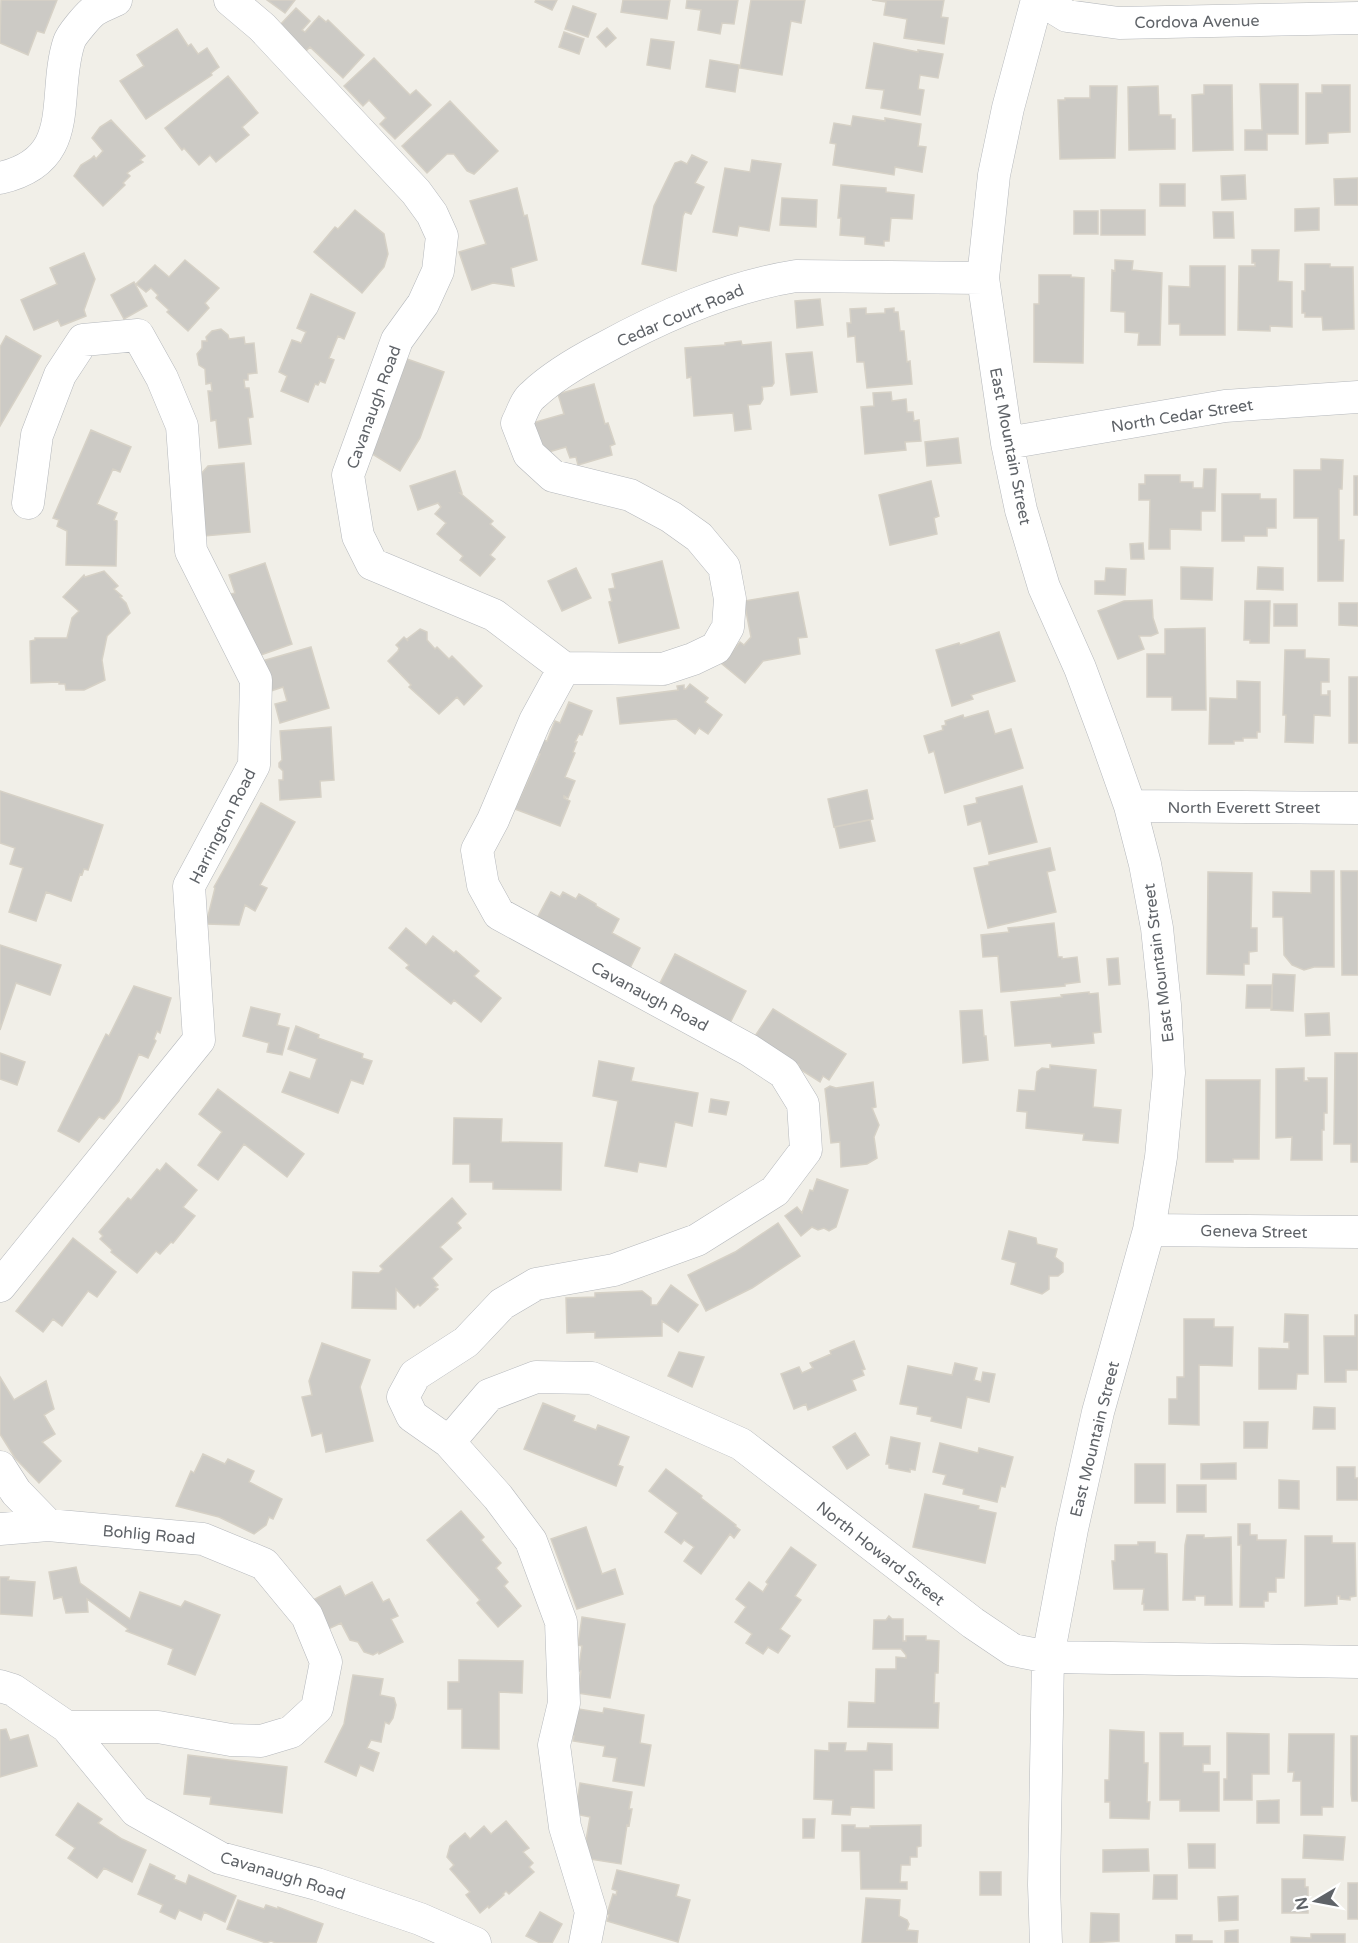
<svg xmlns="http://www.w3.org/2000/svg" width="1358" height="1943" font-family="'Varela Round',sans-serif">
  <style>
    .building { fill: #cccac5; stroke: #d6d1c6; stroke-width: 1.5 }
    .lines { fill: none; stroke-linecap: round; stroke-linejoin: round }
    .minor-casing { stroke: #b5b8bc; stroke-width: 33 }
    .minor { stroke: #fff; stroke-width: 32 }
    .labels { text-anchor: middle; stroke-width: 4.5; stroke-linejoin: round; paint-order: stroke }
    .street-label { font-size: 16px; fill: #5f6368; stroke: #fff }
  </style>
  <rect width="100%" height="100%" fill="#f1efe8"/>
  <path class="building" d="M1 0H57L44 33 37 31 28 55 0 43Z
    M267 0H295L285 13Z
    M536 0H557L552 10 535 2Z
    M623 0H670L667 19 621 12Z
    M687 0H738L734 24 722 23 720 34 698 30 701 10 686 8Z
    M751 0H805L801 23 791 21 782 75 740 68Z
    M872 0H944L941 17 948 18 944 44 904 38 907 19 884 15 886 2Z
    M573 6 596 14 588 37 565 29Z
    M296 8 310 21 302 30 305 32 319 16 326 22 328 20 364 55 343 78 310 47 306 51 279 26Z
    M607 28 616 38 606 47 597 37Z
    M177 29 188 46 191 44 198 54 207 48 219 67 211 73 212 75 146 119 120 81 144 66 137 55Z
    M564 32 584 39 579 54 559 47Z
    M651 39 674 42 670 69 647 65Z
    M874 43 918 52V50L943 54 938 78 920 75 918 89 924 90 920 115 881 108 884 90 866 88Z
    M374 58 410 95 416 90 431 105 395 139 380 124 386 118 369 100 363 106 344 86Z
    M710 60 739 65 735 92 706 87Z
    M228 76 258 113 242 127 249 135 216 162 210 155 199 165 184 148 182 150 165 128Z
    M1260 84H1298V134H1267V150H1245V130H1262Z
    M1204 85H1232L1233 150 1193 151 1192 95 1204 94Z
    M1322 85H1350V132L1328 133V143L1306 144V93H1322Z
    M1090 86H1117L1115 158 1060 159 1058 100H1065V98H1090Z
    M1158 86 1159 115H1171V119H1175V149L1129 150 1128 87Z
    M450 101 498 151 474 174 467 171 454 154H447L427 173 402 146Z
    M853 116 885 121V118L921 124 918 146 926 147 922 172 895 167 894 175 833 165 836 144 830 143 834 123 851 126Z
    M111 120 145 156 140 160 143 162 127 173 130 176 123 183 125 185 103 206 74 176 81 165 91 159 94 156 96 159 103 151 92 138 100 127Z
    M692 155 707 162 695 183 704 187 691 214 685 212 683 216 676 271 642 264 654 206 675 163 681 161 687 164Z
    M752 160 781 164 769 231 739 226 737 236 713 232 725 168 750 172Z
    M1245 175 1246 199 1222 200 1221 176Z
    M1358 178V205H1335L1334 179Z
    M1160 184H1185V206H1160Z
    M841 185 886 188V192L914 195 912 219 891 218 889 241H884V246L865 244V237L840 235 841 218H838Z
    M517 188 524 216 527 215 537 260 511 268 514 286 493 283 472 290 459 252 486 244 470 201Z
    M782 198 817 200 816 227 780 225Z
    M1319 208V230L1295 231V209Z
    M355 210 384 234 388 254 384 267 362 293 314 252 335 227 338 229Z
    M1101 210H1145V235H1101Z
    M1074 211H1098V234H1074Z
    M1213 212H1233L1234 238H1214Z
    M1252 250H1279L1278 281 1292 282V327L1270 326V331L1238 330 1239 266H1255V263H1252Z
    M84 253 95 279 84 310 86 316 61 326 58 320 34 330 21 300 57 284 50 268Z
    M185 260 219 288 205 303 209 308 188 331 167 312 169 310 156 298 158 295 151 288 146 292 136 284 155 265 169 277Z
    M1115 260 1133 261 1132 270 1162 273 1160 345H1138L1139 333 1125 332V312L1111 311 1112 270 1115 271Z
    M1305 264H1330V267H1353L1354 329 1323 330 1322 317H1305V313H1302V291H1305Z
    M1190 266H1225V335H1180V324H1169V286L1190 287Z
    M1039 275H1071V277L1084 278 1083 363 1034 362V304H1039Z
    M134 282 147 306 124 319 111 295Z
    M311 294 355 313 344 339 338 336 329 358 334 360 325 383 320 381 318 385 315 384 308 402 281 391 287 376 279 372 292 340 301 343 306 332 297 328Z
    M820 299 823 325 797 328 795 301Z
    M866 308V314L885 313V309L894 308V312H898L900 331H904L907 362 910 361 912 384 867 388 864 362H857L855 336 848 337 847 323H851L850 309Z
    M221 329 228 335 229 339 244 337 245 344 254 343 257 373 248 374V380H244L245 388H249L253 417 248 418 251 444 219 448 216 420 211 421 208 391H212L211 383 206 384 205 369 199 365 197 354 202 348V341H207L206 337 212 331Z
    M6 336 41 356 0 426V347Z
    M741 341 742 345 771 342 774 383 772 386 762 387 763 399 760 404 748 405 751 429 735 431 733 413 694 416 691 377 687 378 685 348 725 345V343Z
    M812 352 817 392 791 395 786 354Z
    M407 359 444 372 420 438 400 471 369 452 383 429 381 425Z
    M594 384 605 424 608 423 615 444 610 446 612 455 578 465 576 457 570 458 566 447 538 455 529 424 564 414 558 394Z
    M891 392 892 401 906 399 907 412H913L914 421 919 420 921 441 905 442 906 450 865 454 861 407 874 406 873 393Z
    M91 430 131 447 120 472 113 469 97 504 117 513 114 520 117 521 116 566 66 565 67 531 57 526 59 520 53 518Z
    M958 438 961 463 927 466 925 442Z
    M1321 459 1343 460 1342 489H1339V540H1344L1343 581H1318V518H1294V470H1321Z
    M244 463 250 532 204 536 199 476 208 466Z
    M1204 469H1216L1215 511H1201V530L1170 529V549H1149L1150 500H1139V484H1145V475H1180V482H1193V488H1203Z
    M455 471 462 493H460L493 521 490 524 505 537 490 555 495 559 480 576 460 560 463 556 437 534 446 523 435 514 441 507 438 503 418 510 410 486Z
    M1354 476H1358V515H1354Z
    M931 481 939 516 934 518 937 534 890 545 879 495Z
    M1222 494H1260V499H1276V528H1267V536H1244V541H1222Z
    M1143 543 1144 559H1131L1130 544Z
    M662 561 679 628 619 643 609 602 612 601 609 589 615 588 612 574Z
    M265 563 292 644 258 656 251 634 248 635 239 620 231 594 235 593 229 575Z
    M1181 567 1213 568 1212 600 1181 599Z
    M1258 567 1283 568V590L1257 589Z
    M576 568 591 598 562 611 548 581Z
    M1106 568 1126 569 1125 595 1095 594V581H1105Z
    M104 571 118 586 114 589 122 596 120 597 126 603 130 613 107 636 102 660 105 680 84 690H66L65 684H59V682L31 683 30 641 35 640V638H67L72 618 79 611 63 597 84 575 85 577Z
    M798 592 807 637 798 638 800 654 763 661 745 683 722 664 740 642 744 645 751 637 744 601Z
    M1152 600 1153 618 1158 633 1151 636H1139L1144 649 1118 659 1098 611 1124 601Z
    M1245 601H1270L1269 643H1250V640H1244Z
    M1339 603H1358V626L1339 625Z
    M1274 604H1297V626H1274Z
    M1205 628 1206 710H1172V697H1147V654H1165V629Z
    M420 629 427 632V640L435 649 437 647 449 659 452 656 482 686 464 705 457 697 439 714 409 687 411 685 388 661 398 651 399 648 396 645 404 637 408 641 407 639Z
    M999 632 1015 681 971 695 973 699 952 706 936 650 959 643 960 645Z
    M311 647 329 708 280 723 275 704 287 701 283 687 271 691 262 661Z
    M1285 650H1305V658L1329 659V682H1321V695H1328V691H1330V716L1314 715 1313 743 1285 742 1286 715H1283Z
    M1349 677H1358V743H1349Z
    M1237 681 1260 682V732H1257V738H1243V741H1234V744H1209L1210 698 1237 699Z
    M690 684 708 698 705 702 722 715 708 734 699 728 695 734 676 719 620 724 617 698 678 690 677 686 684 685V689H686Z
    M569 702 592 711 582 735 579 734 575 742H577L573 752 575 753 565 777 575 781 568 798 564 796V798L570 801 560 826 515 809 540 754 538 753 543 740 547 741 555 721 560 723Z
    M988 711 995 734 1011 729 1023 768 945 793 934 751 929 753 924 736 943 730 942 726 946 725 945 721 963 715 964 718Z
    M331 727 334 780 320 781 321 797 280 800 279 780H283V771L279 767V763L282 760 280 731Z
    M1022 786 1037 842 989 854 981 821 968 825 964 806 977 803 976 798Z
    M867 790 873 819 834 827 828 799Z
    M0 791 103 825 88 870 84 869 82 875 80 874 71 901 46 892 36 921 9 912 23 868 10 864 15 848 0 843Z
    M261 803 295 822 260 885 267 888 255 911 245 905 239 925 206 924 215 888 214 887Z
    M870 820 875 841 840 848 835 827Z
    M1050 848 1055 870 1047 872 1056 912 988 928 974 868 989 865V862Z
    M1311 871H1334V967H1314L1304 970 1292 965 1284 955 1283 917H1273V892L1311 893Z
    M1341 871H1358V975H1342Z
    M1208 872 1252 873 1251 928H1257V951L1249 952V964H1244V975L1207 974Z
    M551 892 560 897 563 892 576 899 579 894 596 904V906L619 919 612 933 640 948 628 972 536 920Z
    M1054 923 1058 957H1062V959L1077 957 1080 982 1065 984V986L1001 992 998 956 983 957 981 935 1009 932 1008 928Z
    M406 928 426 945 433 936 454 953 456 951 479 971 474 976 501 998 481 1022 454 1000 451 1004 406 968 409 965 389 948Z
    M0 945 61 965 50 995 16 983 0 1030Z
    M675 954 746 991 728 1027 658 987Z
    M1118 958 1120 984 1109 985 1107 959Z
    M1273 974 1295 975 1293 1011 1271 1010Z
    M1247 985H1272V1008H1246Z
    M134 986 171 998 160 1033 157 1031 154 1039 156 1041 148 1058 139 1054 119 1101 104 1119 99 1117 79 1142 58 1131 106 1034 109 1036Z
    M1089 992V994L1098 993 1101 1032 1093 1033 1094 1043 1052 1047 1051 1043 1015 1046 1011 1002 1062 997 1061 995Z
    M251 1007 280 1014 277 1025 289 1028 282 1055 267 1052 269 1043 243 1036Z
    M773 1009 846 1054 829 1080 823 1076 820 1082 798 1068 799 1065 755 1036Z
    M982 1010 984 1036H986L988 1060 963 1063 960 1011Z
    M1329 1013 1330 1035 1306 1036 1305 1014Z
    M296 1026 319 1035 318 1038 363 1054 362 1058 372 1061 363 1084 351 1080 338 1113 282 1092 290 1072 310 1079 317 1059 288 1049Z
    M0 1053 25 1062 17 1085 0 1079Z
    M1335 1053H1358V1162H1351V1144H1334Z
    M599 1061 634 1068 631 1081 698 1093 692 1126 675 1122 666 1167 639 1162 637 1172 605 1166 618 1101 593 1096Z
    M1050 1065 1096 1070 1093 1107 1121 1110 1118 1143 1083 1140 1084 1134 1026 1128 1027 1112 1017 1111 1019 1090 1035 1091 1037 1072 1042 1068 1050 1069Z
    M1304 1068V1081H1309L1308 1078H1327V1113H1324V1130H1322V1160H1291L1292 1137 1276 1138V1069Z
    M1206 1080H1260L1259 1159H1233V1162H1206Z
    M873 1082 876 1107 872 1108 879 1125 874 1137 877 1158 867 1164 841 1167 840 1142 831 1143 825 1089 830 1086 836 1088Z
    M218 1089 304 1154 287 1177 244 1144 218 1180 198 1165 222 1132 199 1114Z
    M711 1099 729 1102 726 1115 709 1112Z
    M454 1118 502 1119 501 1142 562 1143 561 1190 493 1189V1182H470V1164H453Z
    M166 1163 197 1190 183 1207 195 1216 173 1243 171 1242 160 1254 156 1251 137 1273 111 1252 112 1250 100 1239 103 1236 99 1232 128 1198 131 1200 157 1169 160 1171Z
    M817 1179 848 1190 836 1227 829 1231 824 1228 818 1230 812 1227 801 1236 785 1216 797 1207 802 1213 810 1190 813 1191Z
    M452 1198 466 1214 457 1223 461 1228 440 1247 452 1259 432 1278 438 1285 435 1287 438 1289 420 1306 418 1304 414 1308 396 1289V1309L352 1308 353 1272 379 1273 383 1269 380 1266Z
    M778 1223 800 1256 752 1288 706 1311 688 1275 735 1252Z
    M1009 1231 1036 1238 1037 1244 1057 1249 1055 1257 1063 1263V1272L1058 1276H1049V1289L1042 1294 1011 1284 1016 1263 1002 1259Z
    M73 1238 116 1272 97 1297 88 1291 62 1326 53 1319 43 1332 16 1311Z
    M671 1285 698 1305 678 1332 662 1321V1336L595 1338V1332L567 1333 566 1298 595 1297V1293L642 1291 651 1298V1305H657Z
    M1285 1314 1308 1315V1374H1297L1296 1389H1259V1348L1289 1349V1342H1284Z
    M1355 1315H1358V1370H1346V1382H1325L1324 1336H1355Z
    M1184 1319H1214V1327H1233L1232 1366 1199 1365V1425L1169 1424V1399H1177V1377H1184Z
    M854 1341 865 1369 862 1370 864 1375 852 1380 856 1390 808 1410 806 1404 794 1409 781 1374 799 1367 802 1373 813 1368 810 1363 831 1354 830 1351Z
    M322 1343 370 1360 360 1387 373 1441 326 1452 322 1433 312 1436 302 1397 312 1395 309 1381Z
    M679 1352 704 1357 692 1387 668 1376Z
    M955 1363 977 1368 974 1380 981 1382 983 1372 995 1374 989 1402 967 1397 961 1428 931 1421 932 1417 917 1414 918 1407 900 1404 908 1366 952 1375Z
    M0 1377 14 1400 46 1381 54 1409 44 1415 55 1434 42 1442 61 1461 39 1483 15 1458 0 1434Z
    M543 1403 575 1416 573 1421 596 1430 598 1425 629 1437 618 1465 623 1467 616 1486 524 1449Z
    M1314 1407 1335 1408V1429H1313Z
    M1244 1422H1268L1267 1448H1244Z
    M855 1433 869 1455 847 1469 833 1447Z
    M891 1437 920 1443 915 1470 910 1469V1472L889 1468V1464H886Z
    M940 1443 978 1453 979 1448 1013 1457 1005 1487 1001 1486 997 1502 963 1494 964 1489 943 1484 946 1475 933 1472Z
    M203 1454 225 1464 228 1459 254 1471 249 1482 282 1499 273 1519 269 1517 266 1525 254 1534 219 1517 176 1506 191 1471 194 1473Z
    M1236 1463V1479H1201V1464Z
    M1135 1464H1165V1503H1135Z
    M1337 1467H1355V1478H1358V1500H1337Z
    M666 1469 702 1496 701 1498 736 1525 735 1526 740 1530 734 1538 730 1534 701 1574 684 1561 694 1547 684 1540 681 1544 665 1532 678 1513 649 1491Z
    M1279 1480 1299 1481V1509L1279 1508Z
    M1177 1485H1206V1512H1177Z
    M925 1494 979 1506 978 1509 996 1513 985 1563 913 1547Z
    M461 1511 484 1537 481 1540 501 1563 496 1568 508 1582 504 1586 521 1606 498 1627 477 1603 480 1600 427 1540Z
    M1238 1524H1250V1535H1257V1540H1286L1284 1578H1276V1592H1268V1601H1264V1607H1240L1241 1545H1238Z
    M586 1527 602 1574 615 1569 623 1594 577 1609 551 1539Z
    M1187 1535H1204V1538L1231 1537 1232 1605H1205V1596H1195V1600H1183L1185 1545Z
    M1305 1536H1332V1543H1355L1356 1596 1350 1597V1600L1340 1599V1596H1337V1604L1305 1606Z
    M1138 1542H1155V1553L1167 1554 1168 1610H1144V1604H1142L1144 1589H1114L1112 1561H1115V1545H1138Z
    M791 1547 816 1565 795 1596 801 1600 780 1629 790 1636 778 1653 768 1647 763 1654 746 1643 752 1634 735 1622 746 1607 736 1599 749 1582 763 1592 768 1584 766 1582Z
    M76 1567 80 1583 130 1619 140 1592 181 1607 185 1601 220 1615 195 1675 168 1664 173 1649 126 1631 128 1629 87 1599 88 1612 66 1613 62 1597 54 1599 49 1572Z
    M0 1577H9L8 1580 35 1582 32 1616 0 1614Z
    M372 1582 383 1602 389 1599 398 1616 391 1619 403 1642 379 1654 378 1652 373 1655 364 1652 358 1642 350 1640 341 1623 326 1630 311 1601 340 1586 345 1596Z
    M889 1616 892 1619H903V1641H906V1636H926V1640L939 1641 938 1673H935L934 1703H939L938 1728 848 1727 849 1702 875 1703 876 1669H896V1657L906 1658V1655L901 1649H873L874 1620H886Z
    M582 1617 625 1624 610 1698 578 1693 581 1671H578L582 1646 578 1645Z
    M459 1660 523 1661 522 1693 499 1692V1749L462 1748V1709H448V1682H459Z
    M353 1675 383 1679 380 1695 394 1698 396 1705 393 1718 389 1724 385 1722 381 1742 371 1740 367 1748 379 1753 373 1771 360 1765 356 1776 325 1762 344 1724Z
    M604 1708 644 1715 640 1743 651 1745 644 1786 613 1781 617 1758 603 1756 605 1746 573 1741 574 1736 570 1735 575 1711 578 1712 579 1709 603 1713Z
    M6 1729 10 1740 28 1735 37 1766 0 1777V1730Z
    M1110 1730 1144 1732V1763H1148L1147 1802H1150L1149 1819 1110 1818V1802H1105V1780H1109Z
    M1160 1733H1183V1746H1210V1764H1203V1772H1219V1811H1180V1800H1160Z
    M1227 1733 1269 1734V1774H1252V1800H1224V1779H1227Z
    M1289 1734H1334L1333 1807H1322V1815H1301V1781H1293L1294 1772H1288Z
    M1351 1736H1358V1801H1352L1351 1794Z
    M829 1743H846L845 1751H867L868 1743 892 1744V1770H874V1808L851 1807 850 1815 832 1814 833 1800 814 1799 815 1750 829 1751Z
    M188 1755 287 1767 282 1813 210 1804 211 1797 184 1794Z
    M580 1783 632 1792 629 1809H632L629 1826 627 1825 621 1864 583 1858 590 1817 575 1814Z
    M1279 1800V1823H1257V1801Z
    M78 1803 102 1819 98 1823 122 1839 146 1850 132 1882 104 1868 97 1878 68 1858 75 1848 56 1835Z
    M803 1819H815L814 1838H803Z
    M506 1821 529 1848 523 1852 533 1863 529 1867 534 1872 509 1894 506 1891 503 1894 504 1895 489 1908 488 1906 480 1913 466 1895 470 1892 450 1869 454 1865 447 1857 450 1846 465 1833 470 1839 484 1826 491 1834Z
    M842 1825H855V1828H870V1826L921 1825V1846L917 1847V1857H910V1865H901L900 1882H907V1889H861L860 1851H842Z
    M1304 1835 1345 1837 1343 1860 1303 1858Z
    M1188 1844H1215V1868H1189Z
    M1148 1849 1149 1871 1103 1872V1850Z
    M150 1864 175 1876 174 1879 186 1884 189 1875 236 1896 225 1922 204 1912 201 1920 179 1910 175 1919 160 1912 163 1905 138 1894Z
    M617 1870 679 1885 676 1896 690 1900 678 1942 607 1921 609 1915 607 1914 613 1894 616 1895 617 1891 612 1889Z
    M980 1872H1001V1895H980Z
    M1154 1875H1177V1899H1153Z
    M1282 1879H1305V1887H1308V1913H1282Z
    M1348 1883H1358V1919H1348Z
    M1238 1896V1920L1219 1921 1218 1897Z
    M866 1898 900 1900 899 1916 907 1920 909 1924 907 1930 918 1931 917 1943H862Z
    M238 1900 264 1909 266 1905 278 1909V1907L323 1924 316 1943H276L271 1941 266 1943 227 1929Z
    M540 1912 562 1924 552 1943H540L526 1936Z
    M1091 1913 1119 1914V1941L1090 1943Z
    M1238 1930V1943H1225V1931Z
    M1311 1934H1345V1943H1291V1937L1311 1938Z
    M1176 1935H1192V1941H1212V1943H1176Z"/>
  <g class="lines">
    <g class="minor-casing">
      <path id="minor" d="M230 0 262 27 416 192 432 214 442 236 438 271 423 304 397 340 348 475 358 536 372 564 494 615 564 668 535 721 493 820 477 850 483 885 499 914 749 1050 784 1073 803 1104 806 1150 775 1191 697 1240 614 1270 536 1284 502 1304 466 1342 415 1375 403 1397 412 1416 449 1442 498 1497 531 1541 561 1622 564 1703 554 1745 565 1827 591 1912 585 1943
        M1037 0 1008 108 994 175 983 278 1007 443 1021 510 1044 587 1080 668 1106 738 1130 806 1145 864 1157 928 1165 1005 1169 1073 1161 1157 1149 1230 1098 1412 1072 1529 1048 1657 1044 1885 1046 1943
        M1041 0 1067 16 1119 23 1358 18
        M0 178C79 160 51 97 69 42 71 35 89 14 95 10 102 6 110 3 116 0
        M1007 443 1225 406 1358 397
        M564 668 663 669 693 659 716 648 728 627 730 599 724 567 699 537 671 517 630 495 553 476 529 454 517 423C522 414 525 401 533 395 553 376 577 362 602 349 662 316 727 287 796 276L983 278
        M1130 806 1358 808
        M1149 1230 1358 1232
        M0 1286 199 1040 189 886 254 765 256 680 191 551 182 426 162 378 138 335 83 340 60 375 37 435 28 503
        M449 1442 489 1395 536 1377 592 1378 741 1444 973 1623 1013 1650 1048 1657 1358 1662
        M0 1467 16 1492 48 1525
        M0 1529 48 1525 203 1539 264 1564 307 1616 326 1662 317 1708 291 1732 261 1741 231 1740 158 1727H67
        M0 1686 13 1690 67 1727 136 1811 220 1858 317 1884 420 1919 475 1943"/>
    </g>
    <use href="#minor" class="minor"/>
  </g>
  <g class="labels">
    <g class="street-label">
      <text transform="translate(1197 21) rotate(-1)" y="6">Cordova Avenue</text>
      <text transform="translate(680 315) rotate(-23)" y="6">Cedar Court Road</text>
      <text transform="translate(373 407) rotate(-70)" y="6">Cavanaugh Road</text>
      <text transform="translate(1182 415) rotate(-9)" y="6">North Cedar Street</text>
      <text transform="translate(1011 446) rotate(79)" y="6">East Mountain Street</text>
      <text x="1244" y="813">North Everett Street</text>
      <text transform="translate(222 826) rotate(-63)" y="6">Harrington Road</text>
      <text transform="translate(1158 963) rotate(-97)" y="6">East Mountain Street</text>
      <text transform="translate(650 996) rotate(28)" y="6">Cavanaugh Road</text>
      <text transform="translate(1254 1231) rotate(1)" y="6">Geneva Street</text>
      <text transform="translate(1094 1439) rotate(-76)" y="6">East Mountain Street</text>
      <text transform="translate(149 1534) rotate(5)" y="6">Bohlig Road</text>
      <text transform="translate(881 1553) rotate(38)" y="6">North Howard Street</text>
      <text transform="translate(283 1875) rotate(17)" y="6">Cavanaugh Road</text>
    </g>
  </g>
  <g transform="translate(1316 1901) rotate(260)" stroke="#ffffff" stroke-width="4.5" paint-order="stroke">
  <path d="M0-4.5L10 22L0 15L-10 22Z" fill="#5f6368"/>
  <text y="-9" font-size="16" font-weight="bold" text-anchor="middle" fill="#5f6368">N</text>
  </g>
</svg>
